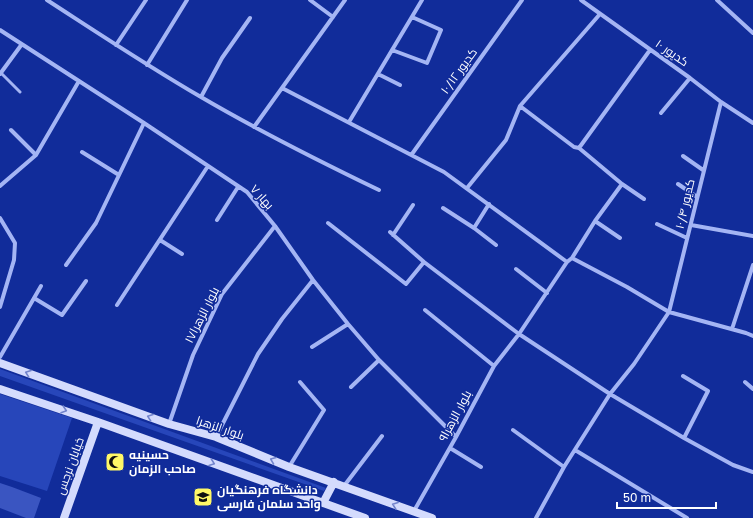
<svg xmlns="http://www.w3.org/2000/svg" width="753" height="518" font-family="'Golos Text',Cairo,sans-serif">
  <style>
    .green { fill: #2746ba }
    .building { fill: #3a55c1 }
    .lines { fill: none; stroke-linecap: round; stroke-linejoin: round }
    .lane { stroke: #a4b5f4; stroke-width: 3 }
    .street { stroke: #a4b5f4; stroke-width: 4 }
    .secondary { stroke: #d4dbfd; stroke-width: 8 }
    .oneway { stroke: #7284cc }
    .labels { text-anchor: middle; stroke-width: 3; stroke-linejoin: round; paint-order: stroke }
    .street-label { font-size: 12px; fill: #fff; stroke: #112c9a }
    .poi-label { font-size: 12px; font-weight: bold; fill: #fff; stroke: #112c9a; text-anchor: start }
  </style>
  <rect width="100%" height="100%" fill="#112c9a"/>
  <path class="green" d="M0 369 326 488 324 491 0 376Z
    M0 394 72 418 47 491 0 476Z"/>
  <path class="building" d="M0 483 12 487 8 500 12 487 41 498 34 518H26L0 508Z"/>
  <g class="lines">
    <path class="lane" d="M1 73 20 92"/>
    <path class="street" d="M47 0C98 33 149 67 201 97 259 131 319 161 379 190
      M310 0 333 17
      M581 0 690 78 721 102 753 123
      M717 0 753 33
      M0 30 144 123 247 192 275 226 313 280 348 324 379 360 456 437
      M116 45 146 0
      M392 50 427 63 441 30 412 17
      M147 65 187 0
      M0 74 22 44
      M378 74 400 85
      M282 88 444 172 567 262
      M201 97 222 58 250 18
      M520 106 574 147 579 148 622 184 644 199
      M661 113 690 78
      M349 122 422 0
      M254 127 345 0
      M11 130 36 155
      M579 148 650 50
      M82 152 119 175
      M412 154 522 0
      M683 156 703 170
      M678 184 697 197
      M0 186 36 155 79 81
      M467 188 506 140 520 106 600 14
      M443 208 474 228 496 245
      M0 218 15 243 14 260 0 307
      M217 220 238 187
      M595 221 620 238
      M328 223 406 284 424 262
      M657 224 687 238
      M691 225 753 236
      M474 228 489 204
      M390 232 424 262 519 334 610 394 684 438 733 465 753 472
      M393 235 413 205
      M160 240 182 254
      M572 258 627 287 669 312 746 333 753 336
      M66 265 96 223 144 123
      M516 269 547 293
      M34 298 62 315 86 281
      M117 305 208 166
      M425 310 494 366
      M732 329 753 265
      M312 347 348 324
      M0 357 41 286
      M683 376 708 391 684 438
      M745 382 753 389
      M351 387 379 360
      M169 424 193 355 222 294 275 226
      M513 430 564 467
      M216 437 258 354 282 319 313 280
      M450 448 481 467
      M575 450 687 518
      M289 467 324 410 300 382
      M344 486 382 436
      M414 511 456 437 494 366 519 334 567 262 572 258 595 221 622 184
      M536 518 564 467 610 394 634 364 669 312 721 102"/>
    <path class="secondary" d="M0 363 169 424 216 437 289 467 432 518
      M0 389 98 422 365 518
      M323 503 334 482
      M64 518 98 422"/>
  </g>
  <defs><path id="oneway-chevron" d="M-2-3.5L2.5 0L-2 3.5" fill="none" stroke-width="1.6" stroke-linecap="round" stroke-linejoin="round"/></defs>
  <g class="oneway">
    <use href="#oneway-chevron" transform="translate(28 373) rotate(-160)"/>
    <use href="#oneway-chevron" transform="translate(64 410) rotate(18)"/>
    <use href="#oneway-chevron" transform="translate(150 417) rotate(-160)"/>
    <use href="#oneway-chevron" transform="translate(273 460) rotate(-158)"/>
    <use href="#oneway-chevron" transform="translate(212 463) rotate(20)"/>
    <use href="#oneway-chevron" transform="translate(395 505) rotate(-160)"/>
  </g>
  <defs>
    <g id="mosque-square" transform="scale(1)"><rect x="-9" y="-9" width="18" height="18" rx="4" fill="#fff867" stroke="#112c9a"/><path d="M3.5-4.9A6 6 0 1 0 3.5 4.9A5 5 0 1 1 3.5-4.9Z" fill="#111"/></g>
    <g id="university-square" transform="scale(1)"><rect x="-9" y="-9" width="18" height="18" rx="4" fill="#fff867" stroke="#112c9a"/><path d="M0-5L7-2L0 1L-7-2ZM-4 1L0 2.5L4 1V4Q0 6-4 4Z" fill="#111"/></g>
  </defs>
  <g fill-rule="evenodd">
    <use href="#mosque-square" x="115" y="462"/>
    <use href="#university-square" x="203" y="497"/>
  </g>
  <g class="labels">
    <g class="street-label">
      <text transform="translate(672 53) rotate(35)" y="4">کدیور ۱۰</text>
      <text transform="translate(459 71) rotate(-54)" y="4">کدیور ۱۰/۱۲</text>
      <text transform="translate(262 197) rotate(48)" y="4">بهار ۷</text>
      <text transform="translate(685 204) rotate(-77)" y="4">کدیور ۱۰/۴</text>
      <text transform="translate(202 315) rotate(-63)" y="4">بلوار الزهرا۱۷</text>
      <text transform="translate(455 416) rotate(-62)" y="4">بلوار الزهرا۹</text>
      <text transform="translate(220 428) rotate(19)" y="4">بلوار الزهرا</text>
      <text transform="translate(70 466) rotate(-70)" y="4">خیابان نرجس</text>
    </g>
    <g class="poi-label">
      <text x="129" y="459">حسینیه<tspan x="129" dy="14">صاحب الزمان</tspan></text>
      <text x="217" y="494">دانشگاه فرهنگیان<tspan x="217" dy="14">واحد سلمان فارسی</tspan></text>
    </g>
  </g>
  <path d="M617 502v6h99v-6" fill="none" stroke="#ffffff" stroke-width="2"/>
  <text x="623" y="502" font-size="12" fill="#ffffff" stroke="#112c9a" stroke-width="3" paint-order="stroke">50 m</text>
</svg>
